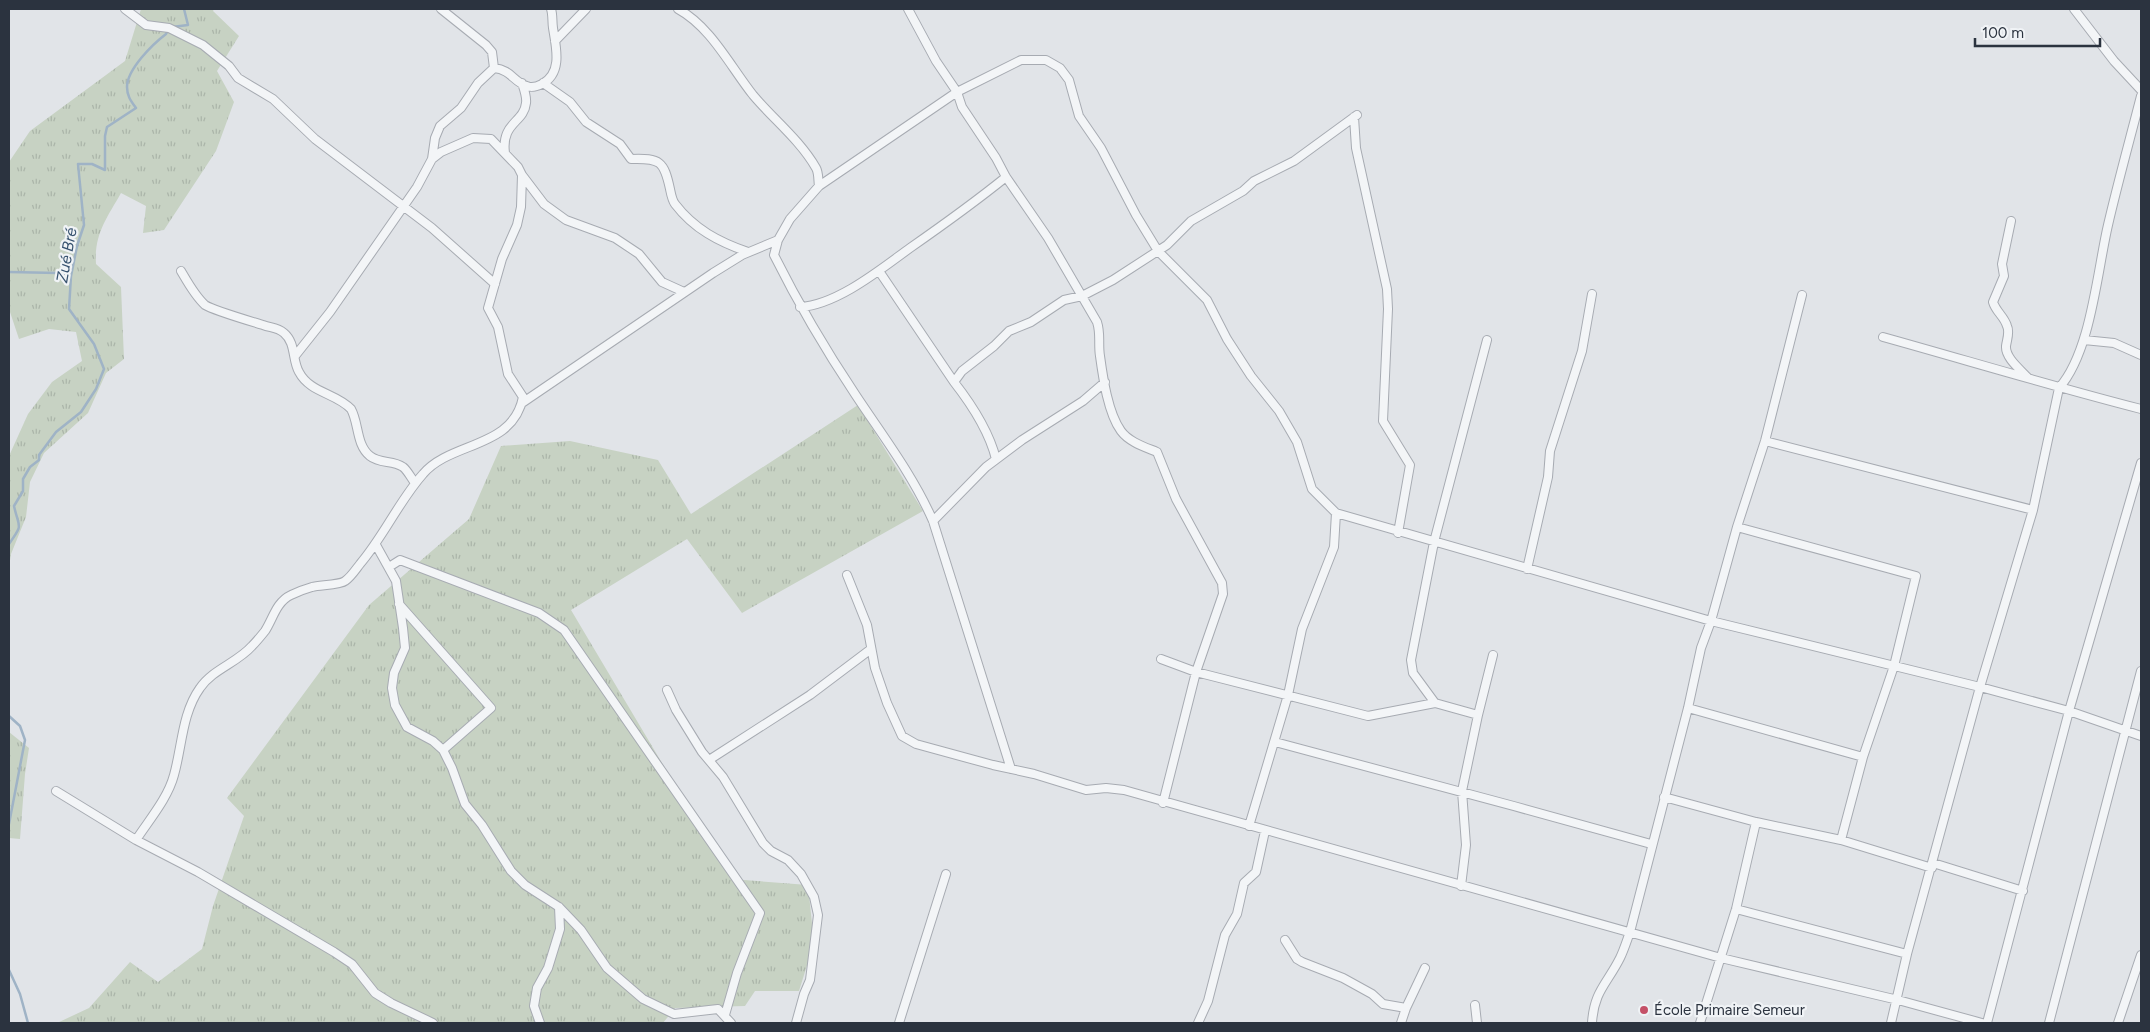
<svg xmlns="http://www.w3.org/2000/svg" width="2150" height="1032" font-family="Figtree,sans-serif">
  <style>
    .grass { fill: url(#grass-tufts) }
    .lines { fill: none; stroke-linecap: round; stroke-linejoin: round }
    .stream { stroke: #9fb3c6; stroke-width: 2.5 }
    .minor-casing { stroke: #a7abb2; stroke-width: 10 }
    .minor { stroke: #f3f5f7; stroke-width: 8 }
    .poi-dot { fill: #c45067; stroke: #f0f3f6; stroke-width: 2 }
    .labels { text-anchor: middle; stroke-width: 4.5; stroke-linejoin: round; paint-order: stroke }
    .poi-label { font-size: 15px; fill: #2b333f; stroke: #f0f3f6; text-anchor: start }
    .water-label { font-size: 16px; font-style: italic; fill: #385370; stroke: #f0f3f6 }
  </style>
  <defs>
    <pattern id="grass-tufts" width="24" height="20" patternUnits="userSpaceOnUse" patternTransform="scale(1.25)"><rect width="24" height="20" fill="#c7d2c3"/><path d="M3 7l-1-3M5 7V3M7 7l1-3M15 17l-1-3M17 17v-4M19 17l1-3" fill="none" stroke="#abb5a9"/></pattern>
  </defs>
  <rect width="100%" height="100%" fill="#e1e4e8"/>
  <path class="grass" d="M141 9H214L213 11 239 36 217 71 234 102 216 151 164 230 143 233 146 206 121 193C107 218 94 234 96 264L121 287 124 359 106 373 88 413 44 453 30 482 26 517 11 554 9 567V456L28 414 52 382 82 361 76 332 49 329 19 339 9 309V162L30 131 125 61Z
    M858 405 923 511 742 613 687 539 571 610 731 879 808 885 814 943 799 991H755L745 1006 675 1008 663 1023H57L89 1008 130 962 158 982 202 949 213 906 244 816 227 798 369 605 469 519 501 446 570 441 658 460 691 514Z
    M9 732 29 748 25 774 20 839 9 838Z"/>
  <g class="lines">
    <path class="stream" d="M172 27 188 25 184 9
      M9 272 58 273 71 276
      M9 544C24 523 19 529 14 506L23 491V479L30 467 39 460V455L56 432 81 412 96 389 104 369 94 344 69 309 71 276 77 246 84 225 78 164H92L105 170V136L107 127 136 108C131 101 127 96 127 87 127 69 153 44 166 34L168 30
      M9 716 20 726 25 740 9 824
      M9 970 20 994 28 1023"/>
    <g class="minor-casing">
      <path id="minor" d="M125 9 146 25 169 28 203 45 229 66 238 78 273 99 315 139 432 228 495 284
        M441 9 486 45 492 52 494 68
        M678 9C711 27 730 66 753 95 773 119 800 140 816 168 819 173 818 181 819 186
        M908 9 936 61 957 92 962 107 996 158 1006 177 1048 238 1097 322C1101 334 1098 344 1100 356 1103 378 1108 413 1121 431 1129 442 1145 447 1157 452L1176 499 1222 583 1223 594 1196 672 1163 803
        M2074 9 2114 61 2141 90
        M555 41 586 9
        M494 68C512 70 513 82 527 86 531 88 538 86 542 84 563 73 556 47 553 28 552 22 553 15 551 9
        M543 83 570 102 586 122 620 144 631 159C660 158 664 161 670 189 671 194 672 200 675 204 694 229 719 242 748 252
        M1354 117 1356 148 1387 289 1388 309 1383 421 1410 465 1398 533
        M505 153C501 122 524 123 526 103 527 97 524 89 522 83
        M522 175 544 204 566 220 615 238 639 254 662 282 684 292
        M2011 221 2002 264 2004 276 1993 302C1996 312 2004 316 2007 326 2010 332 2007 339 2006 346 2005 358 2021 370 2028 378
        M181 271C188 283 195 296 205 305 211 309 253 322 263 325 271 328 277 327 284 333 296 343 292 360 299 372 310 393 336 393 351 409 359 423 356 445 370 456 380 464 393 460 403 467 408 471 411 478 415 483
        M879 271 954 382
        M800 307C837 305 881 269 910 248 943 225 975 202 1006 177
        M1883 337C1969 361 2055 387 2141 409
        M2084 340 2114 343 2141 355
        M295 356 330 312 417 187 432 159 435 138 440 126 461 108 478 83 494 68
        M522 403 713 273 742 255 778 240
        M1765 441 2033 510
        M996 459C989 431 972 405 954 382L962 371 994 346 1009 331 1031 322 1064 300 1082 296 1113 280 1167 245 1191 221 1243 191 1254 181 1294 161 1357 115
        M933 521 986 467 1022 440 1083 401 1105 382
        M1737 527 1916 576 1894 666 1863 757 1841 840
        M376 545 396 581 403 628 405 648 394 673 392 688 395 705 407 727 433 741 443 750 452 768 465 804 482 825 511 871 525 885 559 907 581 930 607 968 643 999 674 1014 718 1009 731 1023
        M389 567 400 560 539 613 564 630 760 913 737 973 725 1015
        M1527 569 1548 477 1550 451 1582 351 1592 294
        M847 575 867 625 875 668 887 703 902 736 916 744 993 765 1034 774 1086 790 1106 788 1124 790 1721 958 1898 1000 1982 1023
        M399 604 491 708 443 750
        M1161 659 1196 672 1368 716 1435 703
        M667 690 676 710 702 752 723 777 763 843 771 851 788 860 801 874 814 897 818 915 810 980 804 994 796 1023
        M1688 708 1863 757
        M1478 715 1435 703 1413 673 1411 660 1434 542 1487 340
        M1275 742C1400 775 1526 809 1651 844
        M709 760 810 695 871 649
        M1011 769 933 521C913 475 882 435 855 394 825 349 798 303 774 255L778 240 790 219 819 186 957 92 1021 60H1046L1060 68 1069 80 1079 116 1101 148 1136 215 1158 251 1207 300 1227 339 1251 376 1279 411 1297 442 1312 489 1336 513 1711 621 1980 687 2069 711 2141 736
        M56 791 136 840 198 872 334 952 352 964 375 993 391 1003 433 1023
        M1664 797 1756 822 1841 840 1932 868
        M1249 826 1288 695 1302 629 1334 547 1336 513
        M136 840C149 820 168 798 174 775 182 747 182 713 200 688 213 669 237 663 252 646 257 641 261 636 265 631 273 619 276 602 291 595 297 592 305 589 312 587 320 585 340 585 345 581 351 577 356 569 360 564 384 536 399 501 423 474 451 441 513 449 523 397L508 374 498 327 488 308 502 259 517 225 521 207 522 175 518 167 491 139 473 138 441 152 432 159
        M1933 863 2023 891
        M1461 886 1466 845 1462 791 1478 715 1493 655
        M1736 909 1907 954
        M1285 940 1297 959 1302 962 1343 978 1372 994 1383 1004 1406 1008
        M1475 1005 1477 1023
        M540 1023 534 1006 537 988 548 968 560 929 559 907
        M899 1023 946 874
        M1198 1023 1208 1001 1225 935 1237 914 1244 883 1256 872 1265 831
        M1401 1023 1406 1008 1425 968
        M1592 1023C1594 991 1607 984 1620 958 1624 950 1627 940 1630 932L1688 708 1701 648 1711 621 1737 527 1765 441 1802 295
        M1700 1023 1736 909 1756 822
        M1891 1023 1907 954 1980 687 2033 510 2059 388C2091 352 2097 272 2108 225 2118 182 2130 139 2141 96
        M1987 1023 2069 711 2141 463
        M2049 1023 2141 671
        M2118 1023 2141 955"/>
    </g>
    <use href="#minor" class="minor"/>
  </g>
  <circle class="poi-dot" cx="1644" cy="1010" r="5"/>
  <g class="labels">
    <g class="poi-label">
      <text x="1654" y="1015">École Primaire Semeur</text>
    </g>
    <g class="water-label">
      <text transform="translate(66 255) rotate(-80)" y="6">Zué Bré</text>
    </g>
  </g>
  <rect width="2150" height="1032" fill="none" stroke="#2b333f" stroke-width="20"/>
  <path d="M1975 38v8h125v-8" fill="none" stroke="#2b333f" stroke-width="2.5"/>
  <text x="1982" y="38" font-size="15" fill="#2b333f" stroke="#f0f3f6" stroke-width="4" paint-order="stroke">100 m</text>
</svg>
